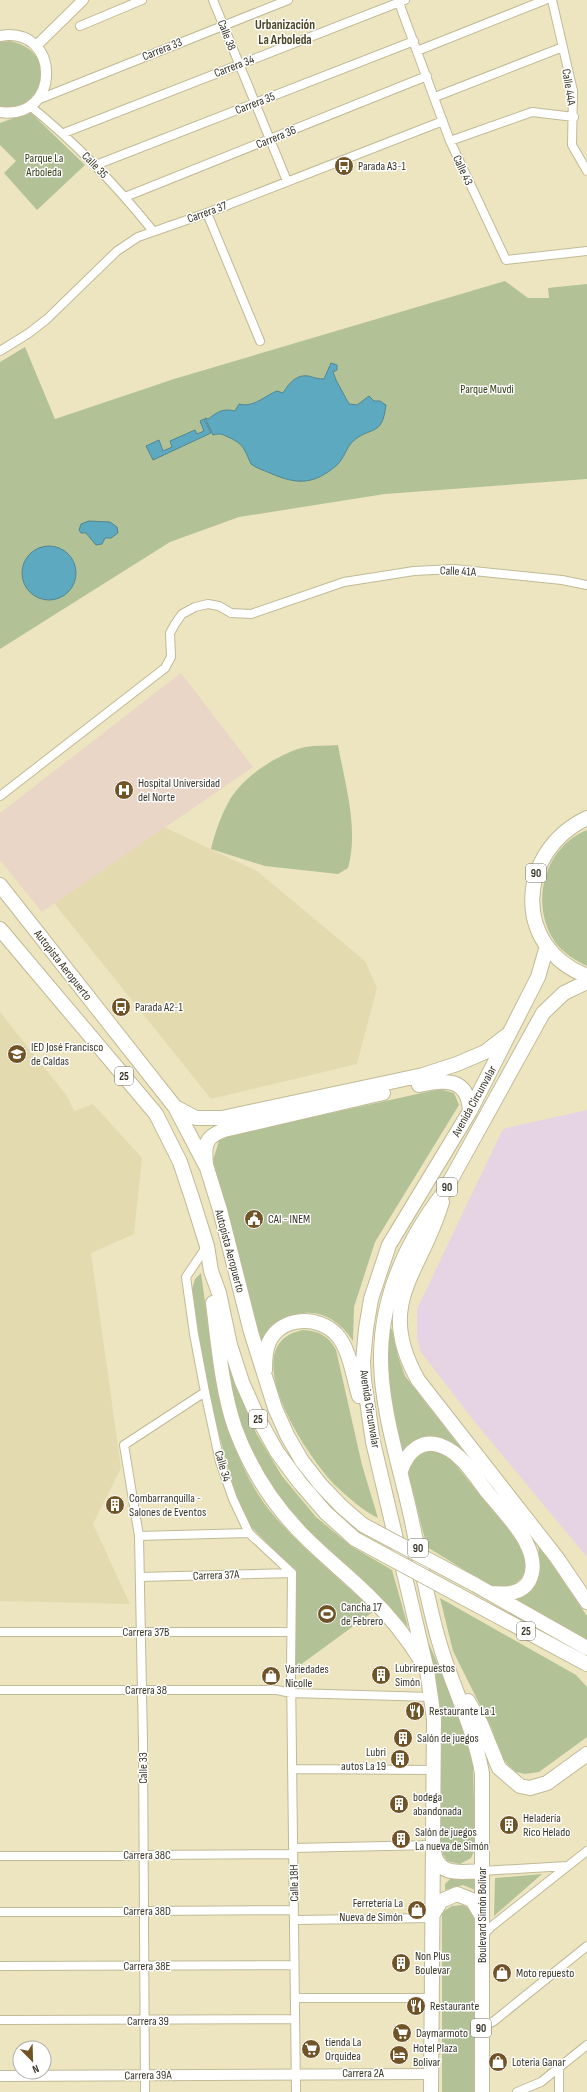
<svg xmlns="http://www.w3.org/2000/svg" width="587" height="2092" font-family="'Sofia Sans Condensed',sans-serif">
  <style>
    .built { fill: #e3dbaf }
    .industrial { fill: #e6d3e4 }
    .medical { fill: #ead6c7 }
    .green { fill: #b2c296 }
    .water { fill: #5ca9c0; stroke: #518692 }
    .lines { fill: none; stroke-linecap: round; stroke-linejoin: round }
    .minor-casing { stroke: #c0ba96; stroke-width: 10 }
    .tertiary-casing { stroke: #c0ba96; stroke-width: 12 }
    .trunk-casing { stroke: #c0ba96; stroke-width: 16 }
    .minor { stroke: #fff; stroke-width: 8 }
    .tertiary { stroke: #fff; stroke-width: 10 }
    .trunk { stroke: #fff; stroke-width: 14 }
    .trunk-bridge-casing { stroke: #c0ba96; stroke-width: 16; stroke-linecap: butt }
    .trunk-bridge { stroke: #fff; stroke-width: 14 }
    .labels { text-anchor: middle; stroke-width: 3; stroke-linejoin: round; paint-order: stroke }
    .shield { fill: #fff; stroke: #737167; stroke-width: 1 }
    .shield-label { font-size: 11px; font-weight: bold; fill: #373426 }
    .street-label { font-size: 12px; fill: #373426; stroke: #fff }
    .park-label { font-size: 12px; fill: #313e12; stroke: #fff }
    .poi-label { font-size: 12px; fill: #373426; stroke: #fff; text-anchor: start }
    .neighbourhood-label { font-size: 13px; font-weight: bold; fill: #4a4524; stroke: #fff }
  </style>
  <rect width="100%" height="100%" fill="#ece5c0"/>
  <path class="built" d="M164 827 257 871 365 961 377 988 357 1064 211 1099 54 903Z
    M0 1012 67 1096 74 1111 93 1104 142 1158 134 1234 91 1253 121 1468 93 1524 130 1604 0 1601Z"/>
  <path class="industrial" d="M587 1110V1557L474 1421 421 1352 417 1339V1309L503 1129Z"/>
  <path class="medical" d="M181 673 253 767 42 912 0 860V813Z"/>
  <path class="green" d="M10 41C59 51 50 111 0 107V42Z
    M30 112 85 165 37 210 4 173 16 161 0 145V123Z
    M505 281 528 298H549L548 288 587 284V479L385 494 239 517 170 542 0 649V362L25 347 55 419 174 379Z
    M338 745C345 784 359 829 348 868L338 874 265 866 211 849C215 833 220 818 228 803 241 778 277 754 305 747 315 745 328 746 338 745Z
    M587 830V966C575 960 563 953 555 942 529 904 544 847 587 830Z
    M440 1089 454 1093 459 1105 375 1242 354 1307 353 1341C327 1301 287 1305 260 1343L212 1163 219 1141 231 1135Z
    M201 1273C213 1356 218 1450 275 1517 305 1551 341 1580 374 1611L292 1671 296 1572 248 1524 237 1500 215 1420 198 1338 191 1293 195 1279Z
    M217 1305 240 1387 256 1433 282 1476 316 1517 351 1546 392 1570 408 1627 348 1567 296 1520 262 1473 240 1426 230 1383Z
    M389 1328 392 1329 398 1356 405 1376 468 1457 442 1440 400 1463C394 1418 385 1374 389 1328Z
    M303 1330C319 1331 329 1336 336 1350L362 1465 378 1518C363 1511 349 1498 337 1487 309 1460 231 1344 303 1330Z
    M433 1450 450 1458 518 1541 524 1554 526 1566 523 1577 511 1587 494 1588 427 1547 409 1477C408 1461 418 1453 433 1450Z
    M538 1544 587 1616V1643L509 1599C543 1592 541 1573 538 1544Z
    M440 1598 576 1675 587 1687V1737L539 1772 525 1774 516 1772 508 1765 498 1752 492 1729 453 1651Z
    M424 1632 461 1719 473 1759 475 1849 471 1858 460 1864 447 1861 440 1849 439 1763Z
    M542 1874 494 1916 495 1878Z
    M452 1877H475V1890L463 1885 445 1890V1884Z
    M462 1905 470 1908 475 1913 477 2092H442V1912L452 1906Z"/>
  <path class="water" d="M331 363 337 365V370L333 372 336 380 349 404 357 405 369 396 374 401H380L386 405C382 438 371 425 352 442 346 449 344 458 337 465 314 485 297 485 270 473 263 470 256 468 251 464 244 449 244 444 228 437 222 434 220 433 213 435L205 418 208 419C218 412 222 408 235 411L239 404C254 408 264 396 277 391L283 393C289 383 298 372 312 377 316 378 319 379 324 379Z
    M204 419 211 433 153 460 146 446 159 440 163 451 172 447 170 441 195 430 197 434 204 431 200 421Z
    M89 521 110 522 117 527 118 533 111 538H105L102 544 96 545 86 533H81L79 530 81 524Z
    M22 573a27 27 0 1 1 54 0a27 27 0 1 1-54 0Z"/>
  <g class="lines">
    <g class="minor-casing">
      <path id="minor" d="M213 0 287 181
        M398 0 450 141 506 260 587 251
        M552 0 573 91 572 145 587 171
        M80 26 142 0
        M417 51 545 0
        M435 97 563 47
        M37 100 288 0
        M30 106C76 143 116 185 153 231
        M64 133 405 0
        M450 141 532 112 574 117
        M96 165 414 41
        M125 197 427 76
        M207 213 260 341
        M0 351 29 333 47 319 117 251 138 237 207 213 443 121
        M0 796 165 668 171 657 170 633 175 624 182 614 195 607 208 604 219 606 231 613 251 614 344 582 414 571 454 569 562 580 587 585
        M207 1246 186 1277 194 1334 205 1392 220 1462 233 1499 249 1533 292 1573 291 1673 296 2092
        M139 1536 249 1533
        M140 1577 292 1573
        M0 1632H291
        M0 1690H277L291 1693 432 1697
        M292 1769 433 1770
        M293 1848 433 1845
        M0 1856 293 1854
        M482 1871 567 1866
        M0 1912 294 1910
        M295 1920 432 1918
        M482 1936 492 1926 587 1851
        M0 1966 294 1965
        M295 1998H431
        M0 2020 295 2019
        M481 2028 494 2021 587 1946
        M559 2068V2092
        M145 2092 143 1743 139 1536 124 1445 205 1392
        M517 2092 541 2082 587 2045"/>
    </g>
    <g class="tertiary-casing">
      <path id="tertiary" d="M0 36C61 25 62 121 0 112
        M36 46 83 0
        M0 2076 431 2074"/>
    </g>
    <g class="trunk-casing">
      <path id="trunk" d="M587 818C517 851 511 947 587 976
        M0 885 175 1107 207 1168 220 1210 251 1332 275 1408 287 1435 302 1461 320 1484 341 1506 363 1525
        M0 929 156 1114 180 1162 192 1198 207 1246 211 1271 219 1293 230 1345 242 1382 258 1418 277 1452 300 1483 326 1513 355 1539
        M419 1085C446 1079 468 1078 470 1111
        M175 1107 196 1118H222L423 1075 457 1064 485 1052 507 1035
        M206 1164C204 1145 205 1137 224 1130L383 1093
        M442 1202C421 1274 374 1302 418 1380L557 1558 587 1602
        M213 1303C218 1342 222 1391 235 1428 249 1466 272 1503 300 1532 322 1555 347 1574 369 1596 390 1616 407 1638 422 1662
        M265 1370C265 1361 265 1351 269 1342 281 1316 319 1315 337 1335 350 1350 353 1376 359 1396
        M401 1471C407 1451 423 1437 444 1447 463 1455 476 1478 488 1493 505 1514 545 1551 529 1581 521 1595 505 1594 491 1593
        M474 1584 587 1648
        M464 1598 587 1664
        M468 1701 481 1724 499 1768 520 1786 530 1788 547 1783 587 1754
        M434 1852C438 1877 462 1872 482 1871
        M432 1916 441 1901 457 1894 472 1900 481 1915
        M431 2092 434 1719 427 1670 373 1442 364 1380 363 1361 366 1329 371 1299 389 1245 470 1111 538 977 547 946
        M482 2092V1773C474 1728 453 1688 440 1645 427 1602 419 1552 409 1508 398 1460 380 1404 381 1354 382 1294 408 1239 444 1192L543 1013 564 993 587 982"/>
    </g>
    <use href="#minor" class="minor"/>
    <use href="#tertiary" class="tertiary"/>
    <use href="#trunk" class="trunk"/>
    <g class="trunk-bridge-casing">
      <path id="trunk-bridge" d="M363 1525 474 1584
        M355 1539 464 1598"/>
    </g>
    <use href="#trunk-bridge" class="trunk-bridge"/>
  </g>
  <defs>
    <g id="bus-disc" transform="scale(1)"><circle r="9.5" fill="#705427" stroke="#fff"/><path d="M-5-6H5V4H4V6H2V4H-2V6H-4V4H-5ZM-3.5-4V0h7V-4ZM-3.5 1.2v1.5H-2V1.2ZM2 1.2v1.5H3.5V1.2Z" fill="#fff"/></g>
    <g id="hospital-disc" transform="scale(1)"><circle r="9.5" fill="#705427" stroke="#fff"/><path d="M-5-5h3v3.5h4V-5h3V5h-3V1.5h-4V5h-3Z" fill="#fff"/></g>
    <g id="school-disc" transform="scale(1)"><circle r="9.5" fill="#705427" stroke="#fff"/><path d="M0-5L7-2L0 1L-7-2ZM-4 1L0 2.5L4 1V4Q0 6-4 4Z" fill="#fff"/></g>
    <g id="civic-disc" transform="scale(1)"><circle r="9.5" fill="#705427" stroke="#fff"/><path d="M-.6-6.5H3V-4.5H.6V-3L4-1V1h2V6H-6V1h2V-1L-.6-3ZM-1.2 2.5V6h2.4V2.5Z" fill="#fff"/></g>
    <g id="building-disc" transform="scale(1)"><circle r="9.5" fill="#705427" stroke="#fff"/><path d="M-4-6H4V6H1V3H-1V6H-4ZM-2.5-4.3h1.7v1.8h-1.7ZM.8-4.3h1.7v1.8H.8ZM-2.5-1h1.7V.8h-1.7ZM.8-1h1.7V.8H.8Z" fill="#fff"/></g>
    <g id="stadium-disc" transform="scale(1)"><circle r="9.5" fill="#705427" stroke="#fff"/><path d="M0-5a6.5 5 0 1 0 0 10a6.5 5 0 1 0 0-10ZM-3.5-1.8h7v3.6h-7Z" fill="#fff"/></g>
    <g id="shop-disc" transform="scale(1)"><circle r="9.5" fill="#705427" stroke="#fff"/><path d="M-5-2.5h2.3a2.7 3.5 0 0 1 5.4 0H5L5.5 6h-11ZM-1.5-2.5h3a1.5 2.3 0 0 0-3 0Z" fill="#fff"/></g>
    <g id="restaurant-disc" transform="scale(1)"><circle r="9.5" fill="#705427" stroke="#fff"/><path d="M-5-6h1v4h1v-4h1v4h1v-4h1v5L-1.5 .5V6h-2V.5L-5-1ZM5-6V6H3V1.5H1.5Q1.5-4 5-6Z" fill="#fff"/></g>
    <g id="supermarket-disc" transform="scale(1)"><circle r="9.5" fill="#705427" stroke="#fff"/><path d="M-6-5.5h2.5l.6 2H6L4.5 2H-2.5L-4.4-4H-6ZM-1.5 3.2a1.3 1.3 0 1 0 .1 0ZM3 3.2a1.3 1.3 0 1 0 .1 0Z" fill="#fff"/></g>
    <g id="hotel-disc" transform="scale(1)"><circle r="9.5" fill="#705427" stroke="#fff"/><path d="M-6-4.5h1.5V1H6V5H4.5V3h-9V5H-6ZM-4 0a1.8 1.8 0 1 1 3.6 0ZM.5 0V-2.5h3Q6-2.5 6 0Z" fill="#fff"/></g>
  </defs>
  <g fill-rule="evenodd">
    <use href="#bus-disc" x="344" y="166"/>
    <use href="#hospital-disc" x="124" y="790"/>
    <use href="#bus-disc" x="121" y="1007"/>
    <use href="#school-disc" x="17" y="1054"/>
    <use href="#civic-disc" x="254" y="1219"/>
    <use href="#building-disc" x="115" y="1505"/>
    <use href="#stadium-disc" x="327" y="1614"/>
    <use href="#building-disc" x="381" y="1675"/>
    <use href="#shop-disc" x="271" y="1676"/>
    <use href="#restaurant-disc" x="415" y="1711"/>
    <use href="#building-disc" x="403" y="1738"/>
    <use href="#building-disc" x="400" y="1759"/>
    <use href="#building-disc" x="399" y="1804"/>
    <use href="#building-disc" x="509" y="1825"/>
    <use href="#building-disc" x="401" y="1839"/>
    <use href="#shop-disc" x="417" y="1910"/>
    <use href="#building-disc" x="401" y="1963"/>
    <use href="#shop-disc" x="502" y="1973"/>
    <use href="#restaurant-disc" x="416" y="2006"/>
    <use href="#supermarket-disc" x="402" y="2033"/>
    <use href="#supermarket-disc" x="311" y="2049"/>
    <use href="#hotel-disc" x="399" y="2055"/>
    <use href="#shop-disc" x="498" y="2062"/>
  </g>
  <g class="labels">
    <g class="shield">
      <rect x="526" y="864" width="20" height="18" rx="3"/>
      <rect x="115" y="1067" width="18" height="18" rx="3"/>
      <rect x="437" y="1178" width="20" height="18" rx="3"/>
      <rect x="249" y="1410" width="18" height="18" rx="3"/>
      <rect x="408" y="1539" width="20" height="18" rx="3"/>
      <rect x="517" y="1622" width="18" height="18" rx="3"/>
      <rect x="471" y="2019" width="20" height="18" rx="3"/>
    </g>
    <g class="shield-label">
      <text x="536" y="877">90</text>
      <text x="124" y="1080">25</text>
      <text x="447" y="1191">90</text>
      <text x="258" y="1423">25</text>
      <text x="418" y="1552">90</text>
      <text x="526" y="1635">25</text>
      <text x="481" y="2032">90</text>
    </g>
    <g class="street-label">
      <text transform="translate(227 35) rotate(69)" y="4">Calle 38</text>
      <text transform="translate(162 49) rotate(-22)" y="4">Carrera 33</text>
      <text transform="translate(234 66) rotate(-21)" y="4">Carrera 34</text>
      <text transform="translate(569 87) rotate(81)" y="4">Calle 44A</text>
      <text transform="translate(255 103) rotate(-21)" y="4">Carrera 35</text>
      <text transform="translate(276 137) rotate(-22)" y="4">Carrera 36</text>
      <text transform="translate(95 165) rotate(46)" y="4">Calle 35</text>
      <text transform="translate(463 170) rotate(65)" y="4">Calle 43</text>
      <text transform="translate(207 212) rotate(-20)" y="4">Carrera 37</text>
      <text transform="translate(458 571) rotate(2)" y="4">Calle 41A</text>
      <text transform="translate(63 965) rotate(52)" y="4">Autopista Aeropuerto</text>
      <text transform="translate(474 1101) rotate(-61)" y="4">Avenida Circunvalar</text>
      <text transform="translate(230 1251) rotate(75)" y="4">Autopista Aeropuerto</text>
      <text transform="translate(370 1409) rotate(81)" y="4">Avenida Circunvalar</text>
      <text transform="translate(223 1466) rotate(74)" y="4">Calle 34</text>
      <text transform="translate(216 1575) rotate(-2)" y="4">Carrera 37A</text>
      <text x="146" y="1636">Carrera 37B</text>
      <text x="146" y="1694">Carrera 38</text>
      <text transform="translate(143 1768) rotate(-90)" y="4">Calle 33</text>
      <text x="147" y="1859">Carrera 38C</text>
      <text transform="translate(294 1883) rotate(-91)" y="4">Calle 18H</text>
      <text x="147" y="1915">Carrera 38D</text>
      <text transform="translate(482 1915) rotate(-90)" y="4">Boulevard Simón Bolívar</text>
      <text x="147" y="1970">Carrera 38E</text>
      <text x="148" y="2025">Carrera 39</text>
      <text x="363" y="2077">Carrera 2A</text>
      <text transform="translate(148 2075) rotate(-1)" y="4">Carrera 39A</text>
    </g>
    <g class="park-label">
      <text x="44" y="162">Parque La<tspan x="44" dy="14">Arboleda</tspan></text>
      <text x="487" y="393">Parque Muvdi</text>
    </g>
    <g class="poi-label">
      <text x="358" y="170">Parada A3-1</text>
      <text x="138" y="787">Hospital Universidad<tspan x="138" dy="14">del Norte</tspan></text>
      <text x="135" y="1011">Parada A2-1</text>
      <text x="31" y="1051">IED José Francisco<tspan x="31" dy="14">de Caldas</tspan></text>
      <text x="268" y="1223">CAI - INEM</text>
      <text x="129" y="1502">Combarranquilla -<tspan x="129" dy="14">Salones de Eventos</tspan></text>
      <text x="341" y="1611">Cancha 17<tspan x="341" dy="14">de Febrero</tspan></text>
      <text x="395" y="1672">Lubrirepuestos<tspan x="395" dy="14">Simón</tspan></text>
      <text x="285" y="1673">Variedades<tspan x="285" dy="14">Nicolle</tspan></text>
      <text x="429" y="1715">Restaurante La 1</text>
      <text x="417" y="1742">Salón de juegos</text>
      <text x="386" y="1756" text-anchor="end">Lubri<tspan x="386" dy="14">autos La 19</tspan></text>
      <text x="413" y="1801">bodega<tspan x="413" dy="14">abandonada</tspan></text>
      <text x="523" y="1822">Heladería<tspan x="523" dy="14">Rico Helado</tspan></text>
      <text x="415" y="1836">Salón de juegos<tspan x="415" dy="14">La nueva de Simón</tspan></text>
      <text x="403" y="1907" text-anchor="end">Ferretería La<tspan x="403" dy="14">Nueva de Simón</tspan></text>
      <text x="415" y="1960">Non Plus<tspan x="415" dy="14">Boulevar</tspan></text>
      <text x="516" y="1977">Moto repuesto</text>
      <text x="430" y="2010">Restaurante</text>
      <text x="416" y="2037">Daymarmoto</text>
      <text x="325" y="2046">tienda La<tspan x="325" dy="14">Orquidea</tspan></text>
      <text x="413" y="2052">Hotel Plaza<tspan x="413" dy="14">Bolivar</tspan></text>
      <text x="512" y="2066">Loteria Ganar</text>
    </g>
    <g class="neighbourhood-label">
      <text x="285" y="29">Urbanización<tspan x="285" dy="15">La Arboleda</tspan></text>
    </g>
  </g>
  <g transform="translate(32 2060) rotate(157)"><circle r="19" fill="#ffffff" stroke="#afaea8"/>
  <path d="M0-3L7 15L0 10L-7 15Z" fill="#705427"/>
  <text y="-6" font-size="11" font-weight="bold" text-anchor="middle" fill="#373426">N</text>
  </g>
</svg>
